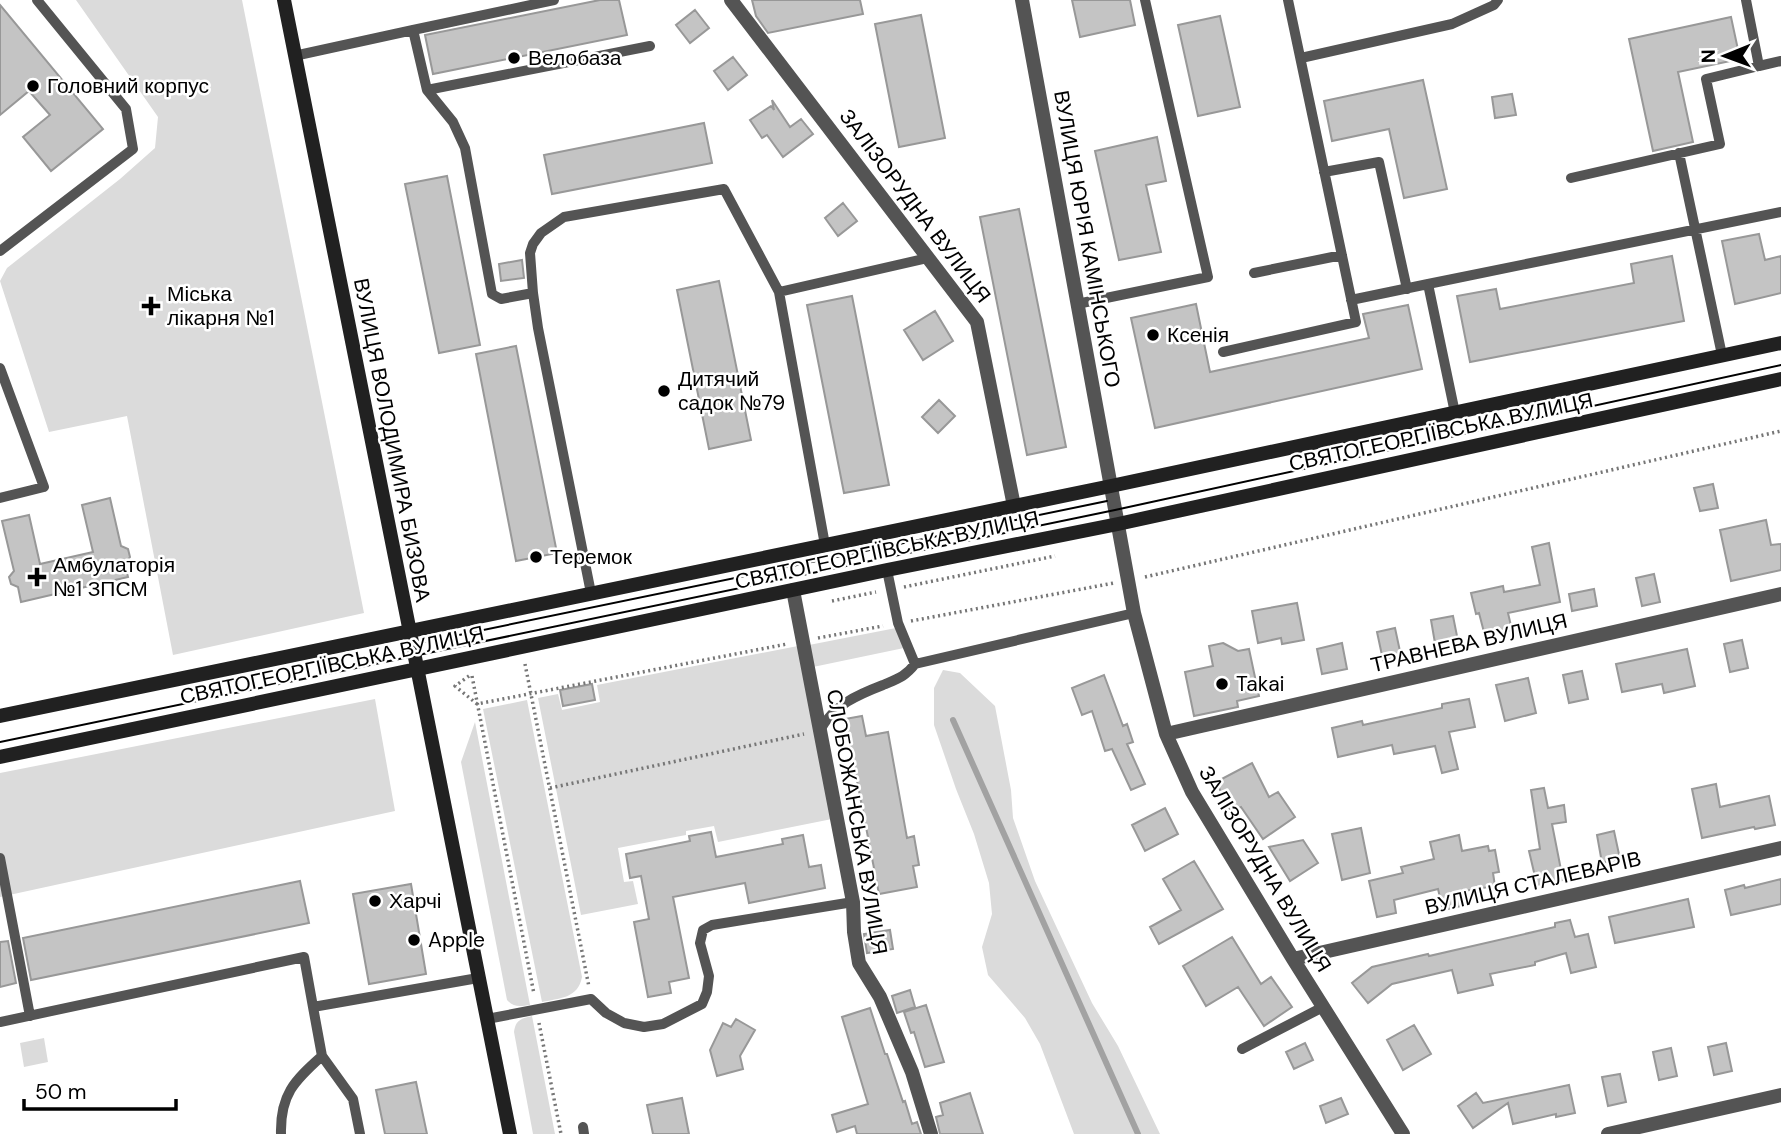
<svg xmlns="http://www.w3.org/2000/svg" width="1781" height="1134" font-family="'DM Sans',sans-serif">
  <style>
    .green { fill: #dbdbdb }
    .lines { fill: none; stroke-linecap: round; stroke-linejoin: round }
    .stream { stroke: #a2a2a2; stroke-width: 6 }
    .building { fill: #c4c4c4; stroke: #989898; stroke-width: 2 }
    .path { stroke: #767676; stroke-width: 3.5; stroke-dasharray: 2 3.5; stroke-linecap: butt }
    .lane { stroke: #545454; stroke-width: 10 }
    .street { stroke: #545454; stroke-width: 14 }
    .secondary { stroke: #212121; stroke-width: 14 }
    .tram { stroke: #000; stroke-width: 2 }
    .poi-dot { fill: #000; stroke: #fff; stroke-width: 2.5 }
    .labels { text-anchor: middle; stroke-width: 5; stroke-linejoin: round; paint-order: stroke }
    .poi-label { font-size: 21px; fill: #000; stroke: #fff; text-anchor: start }
    .street-label { font-size: 21px; fill: #000; stroke: #fff }
  </style>
  <rect width="100%" height="100%" fill="#fff"/>
  <path class="green" d="M76 0H242L364 613 173 655 127 416 49 432 0 281 7 268 120 179 155 148 158 117Z
    M896 628 904 648 813 667 809 645Z
    M798 646 832 819 718 842 714 826 686 831V835L618 848 624 882 633 881 638 904 581 915 538 698 558 694 562 710 600 702 597 685Z
    M943 670 960 673 995 706 1011 790 1013 818 1035 881 1092 1003 1118 1046 1160 1134H1074L1040 1044 1025 1018 988 975 982 947 992 914 989 883 974 834 956 789 934 725V688Z
    M375 699 395 811 0 897V773Z
    M527 700 582 977C578 998 561 998 542 1002L483 709Z
    M475 722 530 1005C521 1006 514 1008 507 1000L461 762Z
    M532 1016 555 1134H533L514 1032C516 1020 520 1019 532 1016Z
    M44 1038 48 1062 24 1067 20 1043Z"/>
  <g class="lines">
    <path class="stream" d="M953 720 1138 1134"/>
  </g>
  <path class="building" d="M600 0H619L627 35 433 74 425 35Z
    M752 0H860L863 14 768 33 756 16Z
    M1072 0H1130L1135 25 1080 37Z
    M0 5 103 129 51 171 23 137 50 115 29 91 0 115Z
    M695 10 709 28 690 43 676 25Z
    M921 15 945 138 899 147 875 24Z
    M1220 16 1240 107 1198 116 1178 25Z
    M1731 17 1740 59 1678 72 1693 142 1653 151 1629 39Z
    M733 57 747 75 728 90 714 71Z
    M1423 80 1447 189 1404 198 1389 129 1332 141 1324 101Z
    M1512 94 1516 115 1495 118 1492 97Z
    M772 100 790 127 801 119 813 134 783 157 767 135 762 138 750 120 771 106 774 110Z
    M704 123 712 163 552 194 544 155Z
    M1157 137 1166 181 1146 185 1161 252 1119 260 1095 151Z
    M447 176 480 345 439 353 405 184Z
    M843 203 857 221 838 236 825 218Z
    M1019 209 1066 447 1027 455 980 217Z
    M1759 234 1765 260 1781 256V293L1735 304 1722 241Z
    M1672 256 1684 321 1470 362 1457 296 1496 289 1500 309 1634 283 1631 264Z
    M522 260 524 278 501 281 499 264Z
    M719 281 751 440 709 449 677 290Z
    M852 296 889 485 844 493 807 305Z
    M1196 304 1210 372 1369 338 1363 314 1408 305 1422 369 1155 428 1131 318Z
    M935 311 953 341 923 360 904 330Z
    M516 346 557 553 516 561 476 354Z
    M939 400 955 416 938 433 922 417Z
    M1713 484 1718 508 1700 511 1694 488Z
    M110 498 121 546 128 549 130 557 125 564 128 577 21 602 18 587 11 584 9 577 14 571 2 521 29 515 40 564 93 552 82 505Z
    M1766 520 1771 545 1781 544V570L1731 581 1720 530Z
    M1549 543 1560 602 1508 613 1512 630 1485 636 1479 613 1476 614 1471 593 1503 586 1504 592 1540 585 1532 547Z
    M1654 574 1660 602 1642 606 1636 578Z
    M1594 589 1597 606 1572 611 1569 594Z
    M1297 603 1304 640 1282 644 1281 638 1258 643 1252 611Z
    M1453 616 1458 641 1454 642V645L1436 649 1431 620Z
    M1395 628 1401 656 1383 660 1377 632Z
    M1742 640 1748 668 1730 672 1724 644Z
    M1223 643 1238 651 1249 649 1259 696 1237 701 1238 707 1194 716 1185 672 1213 666 1209 646Z
    M1342 643 1347 669 1322 674 1317 649Z
    M1687 649 1695 686 1664 693 1662 684 1622 692 1616 664Z
    M1582 671 1588 699 1569 703 1563 675Z
    M1104 675 1123 726 1127 724 1133 742 1127 744 1145 784 1131 790 1112 749 1105 751 1092 711 1082 715 1072 688Z
    M1528 678 1536 713 1505 721 1496 685Z
    M592 684 595 700 563 706 560 690Z
    M1469 699 1475 727 1449 732 1458 769 1442 773 1435 746 1394 754 1392 745 1338 757 1332 728 1362 721 1363 725 1442 708V704Z
    M862 716 866 736 888 732 907 838 914 836 919 865 913 866 917 887 879 894 845 719Z
    M1252 763 1269 797 1278 792 1295 817 1263 839 1241 807 1231 812 1216 782Z
    M1716 784 1720 807 1769 796 1775 825 1755 829 1754 827 1702 838 1692 789Z
    M1544 788 1548 808 1564 805 1566 822 1552 824 1563 880 1537 885 1529 851 1540 849 1531 790Z
    M1165 808 1178 834 1145 851 1132 825Z
    M1361 828 1370 873 1342 880 1332 834Z
    M1614 831 1620 859 1602 863 1597 835Z
    M711 832 716 857 783 844 782 839 803 835 809 867 821 865 825 888 749 903 745 883 673 897 689 978 669 982 671 993 648 997 634 922 649 919 641 876 630 878 626 854 690 841 689 836Z
    M1459 835 1462 851 1488 846 1489 851 1495 850 1499 872 1493 873 1495 886 1458 892 1461 906 1443 910 1438 889 1394 900 1396 913 1377 917 1369 881 1403 873 1401 867 1434 859 1430 842Z
    M1303 840 1318 863 1290 881 1269 847Z
    M1194 861 1223 909 1159 944 1150 927 1181 910 1163 879Z
    M1781 879V904L1731 915 1725 890 1744 885 1745 888Z
    M300 881 309 923 31 980 23 938Z
    M411 884 426 974 369 984 353 894Z
    M1688 899 1694 927 1615 943 1609 917Z
    M1570 920 1575 937 1588 934 1596 967 1571 973 1566 953 1535 962V965L1490 974 1493 985 1458 993 1452 970 1392 984 1368 1003 1352 983 1372 967 1428 954 1429 956 1555 927V923Z
    M890 930 893 949 867 953 864 934Z
    M1232 937 1261 984 1271 977 1292 1007 1264 1026 1238 987 1206 1006 1183 966Z
    M8 941 16 983 0 987V942Z
    M910 990 915 1007 897 1013 892 996Z
    M926 1005 944 1062 925 1067 914 1032 911 1033 904 1012Z
    M870 1008 885 1054H887L903 1102 905 1101 912 1124 917 1122 921 1134H857L855 1126 837 1132 832 1115 868 1104 842 1017Z
    M736 1019 755 1030 740 1056 743 1069 717 1076 710 1050 723 1023 731 1027Z
    M1414 1025 1431 1054 1403 1070 1387 1040Z
    M1305 1043 1313 1060 1294 1069 1286 1052Z
    M1726 1043 1732 1071 1714 1075 1708 1047Z
    M1671 1048 1677 1076 1659 1080 1653 1052Z
    M1620 1074 1626 1102 1608 1106 1602 1077Z
    M416 1082 427 1134H385L376 1090Z
    M1569 1085 1575 1113 1556 1117V1114L1513 1124 1508 1103 1473 1128 1458 1106 1476 1093 1483 1103Z
    M970 1093 983 1134H940L936 1117 943 1115 940 1103Z
    M682 1098 689 1134H653L647 1105Z
    M1341 1098 1348 1114 1326 1123 1320 1106Z"/>
  <g class="lines">
    <path class="path" d="M1145 577 1781 431
      M904 587 1055 556
      M832 601 876 592
      M911 621 1114 583
      M818 638 883 626
      M525 664 589 987
      M469 676 455 686 477 704 787 644
      M472 676 534 994
      M550 788 804 734
      M539 1023 561 1134"/>
    <path class="lane" d="M1746 0 1759 66 1781 61
      M413 30 554 0
      M294 56 413 30 427 90 453 122 465 148 492 294 501 299 533 293
      M1301 58 1452 24 1494 5 1498 0
      M427 90 650 46
      M1679 153 1722 355
      M1324 172 1379 162 1407 289
      M1571 178 1720 144 1706 79 1759 66
      M0 251 133 149 126 109 37 0
      M1254 273 1342 255
      M1428 284 1781 212
      M779 292 928 258
      M1351 300 1428 284 1455 413
      M1077 304 1208 277 1145 0
      M1223 352 1356 322 1288 0
      M0 368 44 487 0 498
      M887 570 898 623 915 664
      M591 593 538 328 533 293 530 253 533 244 541 233 564 217 724 189 779 292 825 545
      M820 730C834 705 857 695 883 685 897 679 905 677 915 664L1134 613
      M0 858 30 1016
      M313 1007 322 1056 353 1099 360 1134
      M487 1019 591 999 606 1013 624 1023 644 1027 663 1024 702 1004 707 992 709 976 700 943 703 930 712 925 853 902
      M0 1022 304 957 313 1007 478 978
      M1242 1049 1323 1007
      M583 1127 584 1134
      M281 1134C280 1095 294 1081 322 1056"/>
    <path class="street" d="M731 0 977 322 1014 506
      M1022 0 1134 613 1166 734 1192 792 1293 959 1403 1134
      M793 590 853 902 854 932 859 963 880 997 912 1072 931 1134
      M1166 734 1781 594
      M1293 959 1781 848
      M1608 1134 1781 1095"/>
    <path class="secondary" d="M284 0 510 1134
      M0 716 1111 486 1781 343
      M0 757 887 570 1118 524 1781 379"/>
    <path class="tram" d="M425 642 1107 501
      M0 742 1115 510 1781 365"/>
  </g>
  <g class="poi-dot">
    <circle cx="514" cy="58" r="7"/>
    <circle cx="33" cy="86" r="7"/>
    <path d="M147.5 295.5h7v7h7v7h-7v7h-7v-7h-7v-7h7z"/>
    <circle cx="1153" cy="335" r="7"/>
    <circle cx="664" cy="391" r="7"/>
    <circle cx="536" cy="557" r="7"/>
    <path d="M33.5 566.5h7v7h7v7h-7v7h-7v-7h-7v-7h7z"/>
    <circle cx="1222" cy="684" r="7"/>
    <circle cx="375" cy="901" r="7"/>
    <circle cx="414" cy="940" r="7"/>
  </g>
  <g class="labels">
    <g class="poi-label">
      <text x="528" y="65">Велобаза</text>
      <text x="47" y="93">Головний корпус</text>
      <text x="167" y="301">Міська<tspan x="167" dy="24">лікарня №1</tspan></text>
      <text x="1167" y="342">Ксенія</text>
      <text x="678" y="386">Дитячий<tspan x="678" dy="24">садок №79</tspan></text>
      <text x="550" y="564">Теремок</text>
      <text x="53" y="572">Амбулаторія<tspan x="53" dy="24">№1 ЗПСМ</tspan></text>
      <text x="1236" y="691">Takai</text>
      <text x="389" y="908">Харчі</text>
      <text x="428" y="947">Apple</text>
    </g>
    <g class="street-label">
      <text transform="translate(915 206) rotate(53)" y="7">ЗАЛІЗОРУДНА ВУЛИЦЯ</text>
      <text transform="translate(1087 239) rotate(80)" y="7">ВУЛИЦЯ ЮРІЯ КАМІНСЬКОГО</text>
      <text transform="translate(1441 432) rotate(-12)" y="7">СВЯТОГЕОРГІЇВСЬКА ВУЛИЦЯ</text>
      <text transform="translate(392 440) rotate(79)" y="7">ВУЛИЦЯ ВОЛОДИМИРА БИЗОВА</text>
      <text transform="translate(887 550) rotate(-12)" y="7">СВЯТОГЕОРГІЇВСЬКА ВУЛИЦЯ</text>
      <text transform="translate(1469 643) rotate(-13)" y="7">ТРАВНЕВА ВУЛИЦЯ</text>
      <text transform="translate(332 665) rotate(-12)" y="7">СВЯТОГЕОРГІЇВСЬКА ВУЛИЦЯ</text>
      <text transform="translate(857 822) rotate(80)" y="7">СЛОБОЖАНСЬКА ВУЛИЦЯ</text>
      <text transform="translate(1265 869) rotate(59)" y="7">ЗАЛІЗОРУДНА ВУЛИЦЯ</text>
      <text transform="translate(1533 883) rotate(-13)" y="7">ВУЛИЦЯ СТАЛЕВАРІВ</text>
    </g>
  </g>
  <g transform="translate(1725 56) rotate(269)" stroke="#ffffff" stroke-width="5" paint-order="stroke">
  <path d="M0-5L12 26L0 18L-12 26Z" fill="#000000"/>
  <text y="-10" font-size="19" font-weight="bold" text-anchor="middle" fill="#000000">N</text>
  </g>
  <path d="M24 1099v10h152v-10" fill="none" stroke="#000000" stroke-width="3.5"/>
  <text x="35" y="1099" font-size="21" fill="#000000" stroke="#ffffff" stroke-width="5" paint-order="stroke">50 m</text>
</svg>
